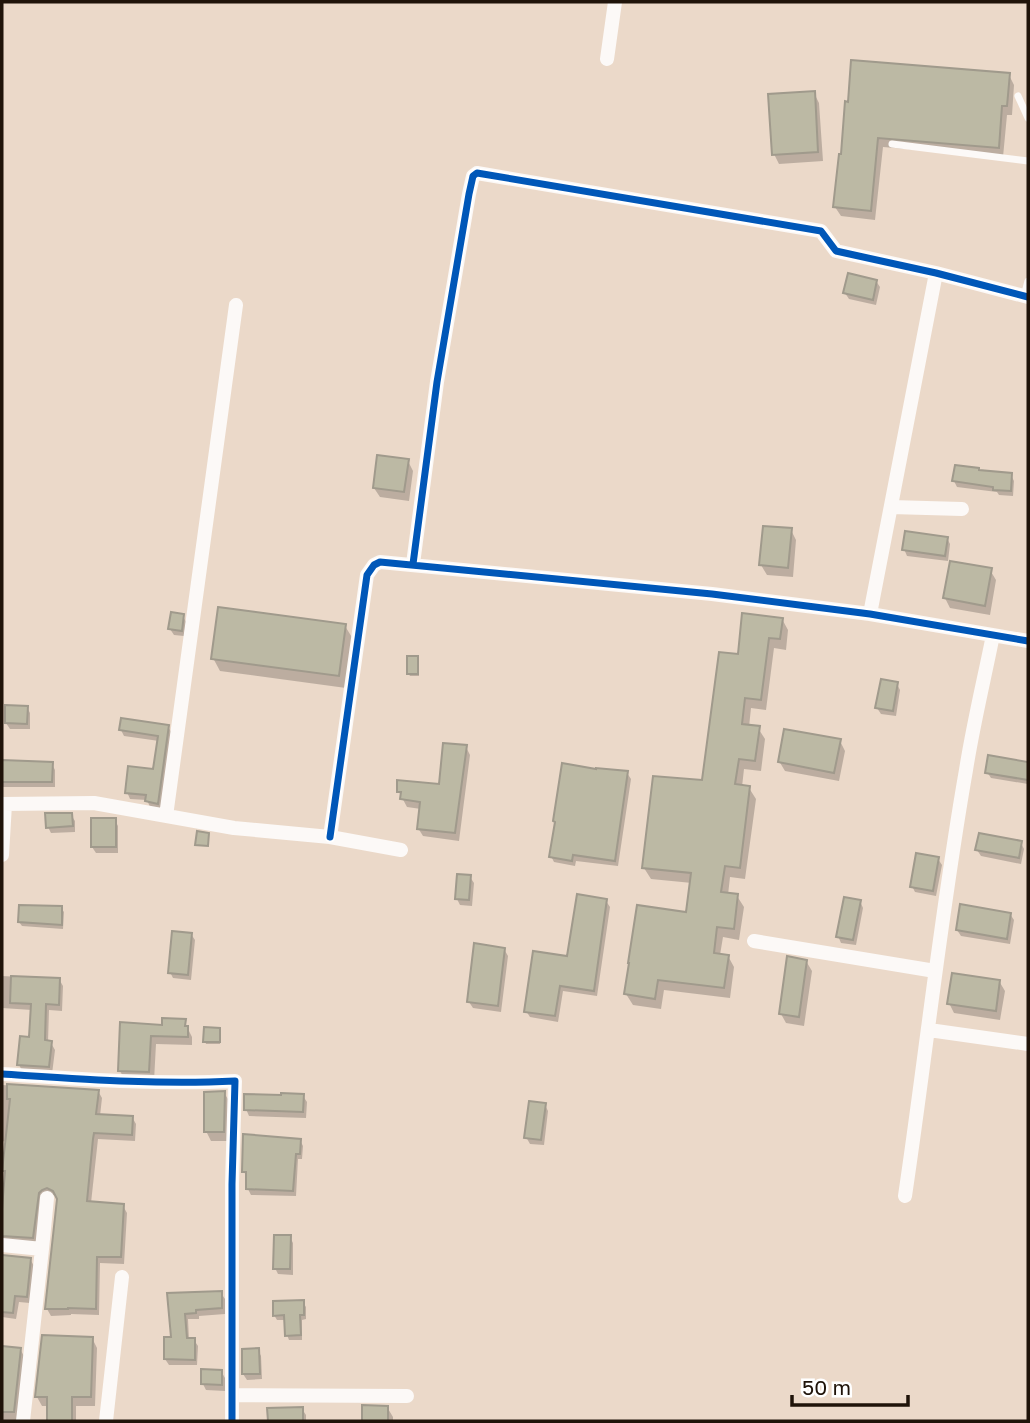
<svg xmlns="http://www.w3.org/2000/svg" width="1030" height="1423" font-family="'Golos Text',sans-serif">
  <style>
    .shadow { fill: #0003 }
    .building { fill: #bcb9a4; stroke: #a09a8c; stroke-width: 2 }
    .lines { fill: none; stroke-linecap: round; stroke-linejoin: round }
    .service { stroke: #fcf9f7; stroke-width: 7 }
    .minor { stroke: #fcf9f7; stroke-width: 14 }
    .cycleway-casing { stroke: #fff; stroke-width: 11 }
    .cycleway { stroke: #0057b8; stroke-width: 7 }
  </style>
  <rect width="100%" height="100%" fill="#ebd9c9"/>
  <path class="shadow" d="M1009 75 1014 85 1012 115H1007L1003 157 883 147 875 220 841 216 835 207 842 156 847 103Z
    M814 93 819 103 823 161 779 164 774 154Z
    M876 281 880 287 876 305 849 299 845 293Z
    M408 461 413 471 409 501 380 497 374 488Z
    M1011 475 1014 481 1013 496 999 495 997 492 957 487 954 481Z
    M791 530 796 540 793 577 767 575 761 565Z
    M947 538 950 544 948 561 907 556 904 549Z
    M990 570 996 580 990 615 950 608 945 598Z
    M183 616 186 622 184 636 174 635 170 629Z
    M782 619 788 630 786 650 774 648 766 710 751 708 749 727 758 728 765 739 761 771 744 769 742 787 749 788 756 799 745 879 730 877 728 895 737 896 744 907 739 940 723 937 720 955 728 956 734 967 730 998 664 990 661 1009 633 1005 626 994 688 914 692 883 651 879 644 868 703 782 739 656Z
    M345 626 353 639 346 688 220 671 213 658Z
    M417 657 419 660V676H410L408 673Z
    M897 684 900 690 896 716 881 714 877 708Z
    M27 707 30 713V729H10L6 723Z
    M168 726 171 732 161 809 150 807 147 800 130 799 127 792 155 771 159 741 124 736 121 730Z
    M840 741 845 751 839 781 785 771 779 761Z
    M466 747 470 755 459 841 423 836 418 828 421 809 407 807 399 792 441 786Z
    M990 757 1028 763V784L991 778 987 772Z
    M2 762 52 764 55 770V787H2Z
    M627 773 631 779 618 866 576 861 575 866 554 862 551 856Z
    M71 815 75 821V832L51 833 48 827Z
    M115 820 118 826V853H96L92 847Z
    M1021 843 1024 849 1021 864 981 856 977 850Z
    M938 859 942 865 936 896 915 892 912 886Z
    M470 877 474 883 472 906 460 905 457 899Z
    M606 901 610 907 597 996 563 991 558 1022 530 1017 526 1011 568 958Z
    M860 901 863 908 856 945 841 943 838 936Z
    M61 908 64 912 63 929 22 926 19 922Z
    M1010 914 1014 920 1010 944 961 936 957 930Z
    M191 934 195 940 191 980 173 978 170 972Z
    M504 949 508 956 501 1012 473 1008 469 1002Z
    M806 961 812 971 804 1026 786 1023 781 1014Z
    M2 976 59 979 63 986 62 1011 49 1010 48 1042 51 1043 55 1050 52 1074 23 1072 19 1065 31 1039 32 1010 2 1008Z
    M999 981 1005 991 1000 1020 954 1013 949 1003Z
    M184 1021 192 1037V1045L156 1044 154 1081 125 1080 120 1071 122 1024 163 1027Z
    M219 1030 221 1032 220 1044H206L205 1041Z
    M2 1085 98 1091 102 1098 100 1116 132 1117 136 1124 135 1141 98 1139 91 1203 123 1206 127 1213 124 1264 100 1263 99 1315 71 1314V1315L51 1316 47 1309 58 1196 52 1195 36 1245 2 1243V1211H4L7 1175 4 1170 7 1142 2 1141Z
    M224 1093 230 1102 229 1141H211L206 1131Z
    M303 1096 307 1102 306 1118 249 1116 246 1109Z
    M545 1105 548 1111 544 1145 530 1144 526 1137Z
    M300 1140 303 1146 302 1159H298L296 1196 251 1195 248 1189V1179L244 1172Z
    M290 1237 293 1243V1275L278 1274 275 1268Z
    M2 1256 30 1259 34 1266 30 1303 19 1302 16 1319 2 1317Z
    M221 1293 225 1299V1314L199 1316V1319H188L189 1340H194L198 1346 197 1365H169L165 1359 173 1339 169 1295Z
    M303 1302 306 1307V1319L302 1320V1340H289L287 1335 286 1320H277L274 1315Z
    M44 1336 92 1338 97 1348 95 1406H76V1421H49V1406H42L37 1397Z
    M2 1348 20 1349 24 1356 17 1421H2Z
    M258 1350 261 1356 262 1379 247 1380 243 1374Z
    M221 1371 225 1378V1391L206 1390 203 1384Z
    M364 1407H387L393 1417V1421H364Z
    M269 1409H302L306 1415V1421H270Z"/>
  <path class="building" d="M851 60 1010 73 1007 106H1002L999 148 878 138 871 211 833 207 839 154H841L845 101 848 102Z
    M815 91 818 152 772 155 768 94Z
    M848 273 877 280 873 300 843 293Z
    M377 455 409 459 404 492 373 488Z
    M955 465 979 468V470L1012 473 1011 491 993 490V487L952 481Z
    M763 526 792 528 788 568 759 565Z
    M905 531 948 537 945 556 902 550Z
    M950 561 992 568 985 606 943 598Z
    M218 607 346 624 339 676 211 659Z
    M171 612 184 614 182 631 168 629Z
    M742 613 783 618 780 639 769 638 761 700 745 698 742 724 760 726 755 761 739 759 735 784 750 786 740 868 725 866 721 892 738 894 734 929 717 927 714 953 729 955 724 988 658 980 655 999 624 994 629 963H628L637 905 686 912 691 873 642 868 653 776 702 780 719 652 738 654Z
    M407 656H418V674H407Z
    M881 679 898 682 893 711 875 708Z
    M5 705 28 706 27 724 5 723Z
    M121 718 169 725 158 804 145 801 146 795 125 793 128 766 153 769 158 736 119 730Z
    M784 729 841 739 834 773 778 762Z
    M443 743 467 745 455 833 417 829 420 802 400 799 401 792H397V780L439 784Z
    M988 755 1028 762V780L985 773Z
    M2 760 53 762 52 782H2Z
    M562 763 596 769V768L628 771 615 861 573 855 572 861 549 857 555 822 553 821Z
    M45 813H72L73 826 46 828Z
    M91 818H116V847H91Z
    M197 831 209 833 208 846 195 845Z
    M979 833 1022 841 1019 858 975 850Z
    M916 853 939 857 933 891 910 887Z
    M457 874 471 875 469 900 455 899Z
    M577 894 607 899 594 991 560 986 555 1016 524 1012 533 951 567 956Z
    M844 897 861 900 853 940 836 937Z
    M960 904 1011 913 1007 939 956 930Z
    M19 905 62 906V925L18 922Z
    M172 931 192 933 188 975 168 973Z
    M474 943 505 948 498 1006 467 1002Z
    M787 956 807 960 799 1017 779 1014Z
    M952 973 1000 980 996 1011 947 1004Z
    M11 976 60 978 59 1005 46 1004 45 1040 52 1041 49 1067 17 1065 20 1036 29 1037 31 1004 10 1003Z
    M162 1018 186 1019 185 1026H188V1037L151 1036 149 1072 118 1071 120 1022 162 1025Z
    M204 1027 220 1028V1042H203Z
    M7 1084 99 1090 96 1114 133 1116 132 1135 94 1133 93 1139 87 1201 124 1204 121 1257H97L96 1309 68 1308V1309H45L57 1199 53 1191 47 1188 42 1190 39 1193 33 1238 2 1236V1209L5 1171H2L10 1099H7Z
    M225 1091 224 1132H204V1092Z
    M281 1093 304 1094 303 1112 244 1110V1094L281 1095Z
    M529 1101 546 1103 541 1140 524 1138Z
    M243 1134 301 1139 300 1154H296L293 1191 246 1189V1172H242Z
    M274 1235H291L290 1269H273Z
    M2 1255 31 1258 27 1297 15 1296 13 1313 2 1312Z
    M222 1291V1308L196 1310V1313L185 1314 187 1338H195V1360L164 1359V1337H171L167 1293Z
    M304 1300V1315H300L301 1335 285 1336 284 1315 273 1316V1301Z
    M42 1335 93 1337 91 1397H72V1421H47V1397H35Z
    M2 1346 21 1348 14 1412H2Z
    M259 1348 260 1374H242V1349Z
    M201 1369 222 1370V1385L201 1384Z
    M362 1405 388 1406V1421H362Z
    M303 1407V1421H268L267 1408Z"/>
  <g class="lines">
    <path class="service" d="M1018 96 1028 118
      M892 144 1028 161
      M1024 296 1028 281"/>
    <path class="minor" d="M607 59 615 2
      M891 507 962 509
      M413 564 437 382 469 194 473 176 477 173 821 231 836 251 936 273 1028 297
      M870 614 936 273
      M2 804 94 803 234 828 330 837 401 850
      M166 816 236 305
      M330 837 367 575 374 565 380 562 712 594 870 614 1028 641
      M2 855 5 804
      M754 941 935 971
      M929 1030 1028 1044
      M2 1074C80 1079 157 1085 235 1081L232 1184V1421
      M905 1196C926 1054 941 912 966 770 973 725 984 680 993 635
      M2 1245 42 1249 23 1421
      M42 1249 47 1198
      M232 1395 407 1396
      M106 1421 122 1277"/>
    <g class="cycleway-casing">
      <path id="cycleway" d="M413 564 437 382 469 194 473 176 477 173 821 231 836 251 936 273 1028 297
        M330 837 367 575 374 565 380 562 712 594 870 614 1028 641
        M2 1074C80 1079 157 1085 235 1081L232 1184V1421"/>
    </g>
    <use href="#cycleway" class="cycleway"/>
  </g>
  <rect width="1030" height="1423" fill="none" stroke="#1f1309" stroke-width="7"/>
  <path d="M792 1395v10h116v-10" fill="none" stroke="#1f1309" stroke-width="3.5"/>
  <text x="802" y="1395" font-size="21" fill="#1f1309" stroke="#ffffff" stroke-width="5" paint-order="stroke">50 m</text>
</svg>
